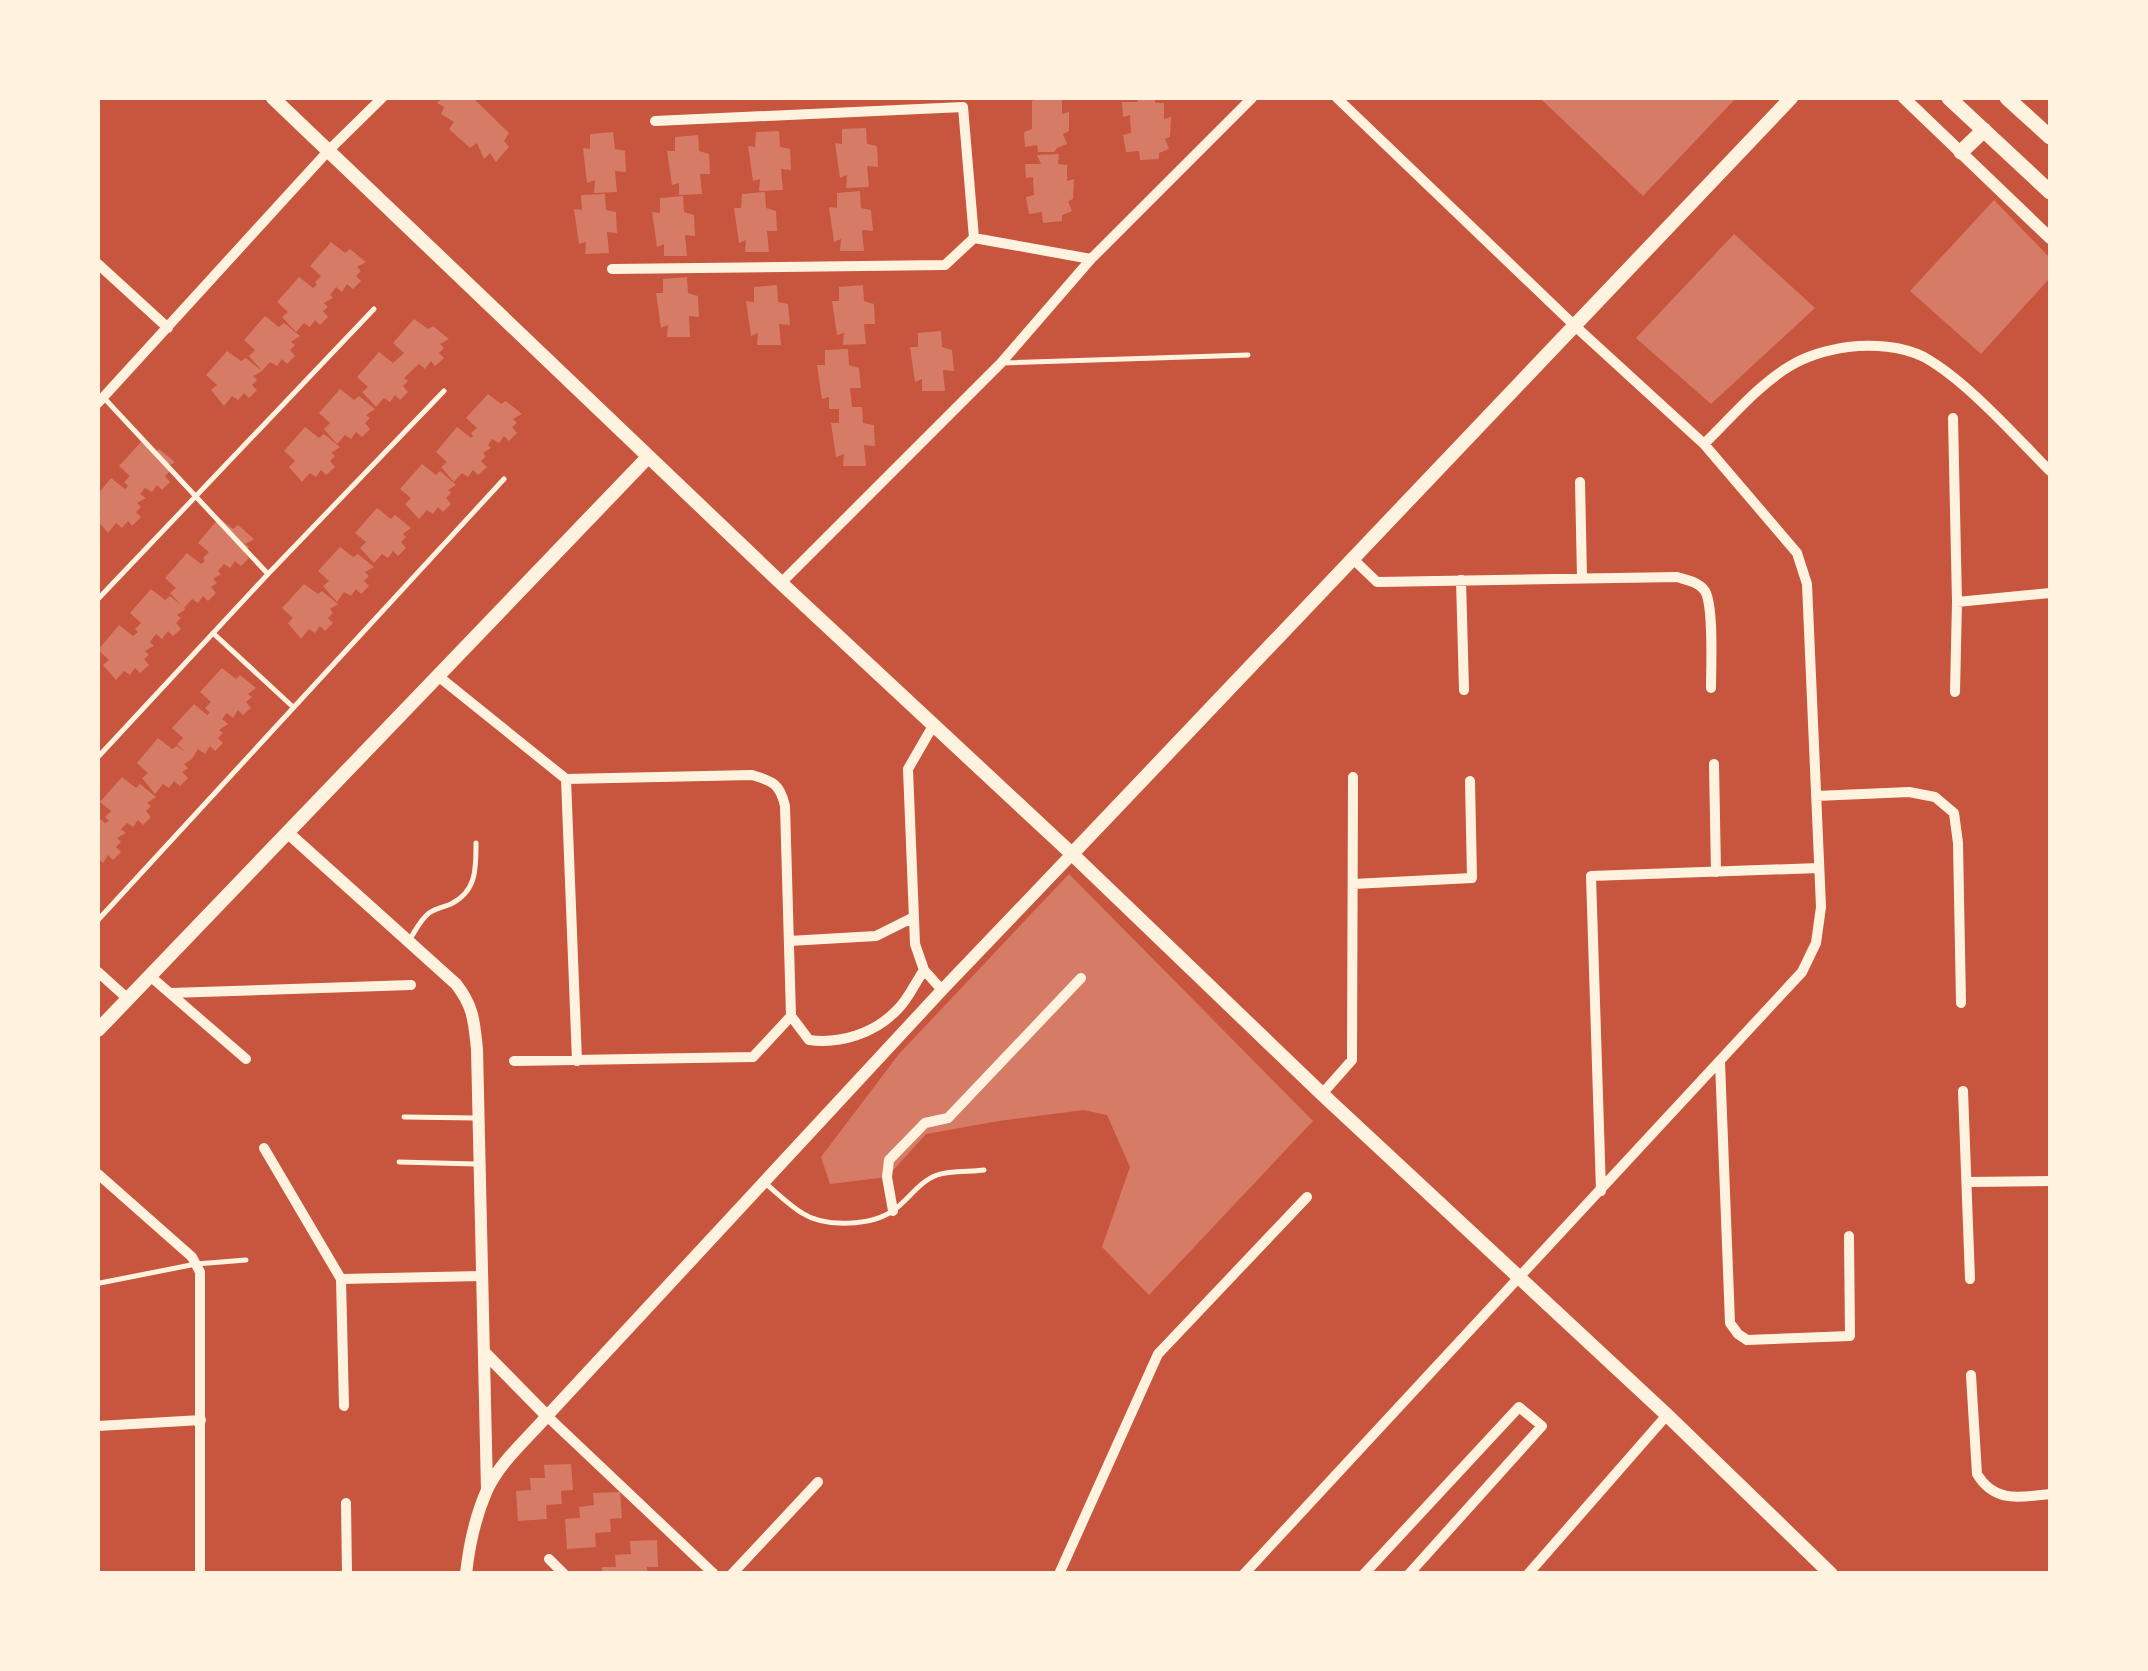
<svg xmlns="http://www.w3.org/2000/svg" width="2148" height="1671" font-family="Overpass,sans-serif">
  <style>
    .building { fill: #d67c66 }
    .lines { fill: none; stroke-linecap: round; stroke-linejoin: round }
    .service { stroke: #fff3e0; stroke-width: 5 }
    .minor { stroke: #fff3e0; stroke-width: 10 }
    .tertiary { stroke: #fff3e0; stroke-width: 12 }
    .secondary { stroke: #fff3e0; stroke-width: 14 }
    .primary { stroke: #fff3e0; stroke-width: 15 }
  </style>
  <rect width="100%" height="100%" fill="#c8553d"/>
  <path class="building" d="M442 98H473L509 133 504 141 509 147 496 162 490 153 484 159 477 143 470 148 449 129 454 122 441 114 444 107 437 103Z
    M1038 98H1062V114L1069 112V131L1063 134 1067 144 1057 148 1054 152H1038L1037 145 1025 147 1024 132 1032 129V101Z
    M1136 98H1155V103H1164V119L1171 117 1170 137 1165 139 1169 149 1159 153V159L1140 160 1139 151 1126 152 1123 135 1131 133 1130 115 1123 117 1122 102H1138Z
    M1544 98H1736L1643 196 1542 100Z
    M866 128 867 144 877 146 878 167 867 166 869 187 846 188 847 175 840 178 835 143 842 144V129Z
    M779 131 780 147 790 149 791 170 781 169 783 190 759 191 760 179 753 181 748 146 755 147 756 132Z
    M613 132 615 149 625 151 626 172 615 171 617 192 594 193 595 180 587 183 583 148 590 149V134Z
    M698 135 699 151 709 154 710 174H700L702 194 679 195V183L672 185 667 151H675V137Z
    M1059 154 1058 164 1067 165V181L1074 179 1073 199 1068 201 1072 211 1062 215V221L1043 223 1042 212 1029 214 1026 197 1034 195 1033 177 1026 178 1025 164H1041L1037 155Z
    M860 191 861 208 871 210 873 231 862 230 864 251H840L841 239 834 242 829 207 837 208V193Z
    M765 192 766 208 776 211 777 231H767L769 252H745L746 240 739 243 734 208H741L742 194Z
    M605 194 606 210 616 212 617 233 607 232 609 253 585 254 586 242 579 244 574 209 582 210 581 195Z
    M683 196 684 212 694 215 695 236 685 235 687 256H664V244L657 247 652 212 660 213V198Z
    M1994 200 2050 258V278L1981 354 1910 291Z
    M1734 234 1815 308 1711 404 1636 338Z
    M331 242 345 253 350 249 366 262 357 267 361 271 356 276 361 281 353 289 347 284 342 292 336 287 330 295 333 298 324 303 328 307 323 311 328 317 320 325 315 320 310 327 304 323 296 332 282 317 288 312 277 302 299 277 313 288 317 285 315 282 321 276 310 266Z
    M687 277 688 293 698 296 699 317 689 316 690 337H667L668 325 661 328 656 293H663V279Z
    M777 285 778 302 788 304 790 325 779 324 781 345H757L758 333 751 336 746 301 754 302V287Z
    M863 285 864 301 874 304 875 324H864L866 344 843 345 844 333 837 335 832 301H839V287Z
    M265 316 279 327 284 323 300 336 291 342 295 345 290 350 295 356 287 364 282 359 277 366 270 362 262 371 249 356 255 350 244 340Z
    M414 319 428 329 433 326 449 339 440 344 444 348 439 353 444 358 435 366 431 361 425 369 419 364 404 378 408 381 403 386 408 392 400 400 395 395 390 402 384 398 376 407 362 392 368 387 357 377 379 352 393 363 404 353 393 343Z
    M941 331 942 347 952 350 954 371 943 370 945 391H922V379L915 382 910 347H918V333Z
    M848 349 849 365 859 368 861 388H850L852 407H862L863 423 874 425 875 446 864 445 866 466H843L844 454 836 457 831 423H839V409H829V397L822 399 817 365H825V350Z
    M227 351 241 361 246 358 262 371 253 376 257 380 252 385 257 390 249 398 244 393 238 400 232 396 224 406 211 390 217 385 206 375Z
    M340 389 354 400 359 396 375 409 366 415 370 418 365 423 370 429 362 437 356 432 351 439 345 435 337 444 324 429 330 423 319 413Z
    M488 394 501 404 506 401 522 414 513 419 517 423 512 427 517 433 509 441 504 436 499 443 492 439 488 445 491 448 483 453 486 456 481 461 487 467 478 475 473 470 468 477 462 473 454 482 441 467 447 462 436 452 457 427 471 438 473 436 471 433 477 428 466 418Z
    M305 427 319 438 324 434 340 447 331 453 335 456 330 461 335 467 326 475 321 470 316 477 310 473 302 482 289 467 295 461 284 451Z
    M141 442 154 453 159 449 175 462 166 468 170 471 165 476 170 482 162 490 157 485 152 492 145 488 140 494 146 498 137 503 141 507 136 512 141 517 132 526 128 521 122 528 116 523 108 533 98 521V515L101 512 98 509V494L111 478 125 489 128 486 124 482 130 476 119 466Z
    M422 464 436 475 440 471 456 485 448 490 451 493 446 498 451 504 443 512 438 507 433 514 427 510 419 519 405 504 411 498 400 489Z
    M377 508 391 519 395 515 411 528 403 534 406 537 401 542 406 548 398 556 393 551 388 558 382 554 374 563 360 548 366 542 355 533Z
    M219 518 233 529 238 525 254 539 245 544 249 547 244 552 249 558 241 566 235 561 230 568 224 564 218 571 221 574 213 579 217 583 211 587 216 593 208 601 203 596 198 603 192 599 184 608 186 609 177 615 181 618 176 623 181 629 173 636 168 631 162 639 156 634 150 642 154 646 145 651 149 655 144 659 149 665 140 673 135 668 130 675 124 671 116 680 103 665 109 660 98 650 119 625 133 636 138 632 135 629 141 623 130 613 151 589 165 600 170 596 181 605 170 593 176 588 165 578 187 553 201 564 205 561 203 558 209 552 198 543Z
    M340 547 353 557 358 554 374 567 365 572 369 576 364 581 369 586 361 594 356 589 351 596 344 592 337 602 323 586 329 581 318 571Z
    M304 584 318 594 322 591 338 604 330 609 333 613 328 618 333 623 325 631 320 626 315 633 309 629 301 639 288 623 293 618 282 608Z
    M222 668 236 679 240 675 256 688 248 694 252 697 246 702 251 708 243 715 238 710 233 718 227 713 222 719 228 724 219 730 223 733 218 738 223 743 215 751 210 746 205 754 198 749 192 759 184 764 188 768 182 772 188 778 180 786 174 781 169 788 163 784 155 794 142 778 148 773 137 763 158 738 172 749 177 746 186 753 177 744 183 738 172 728 194 704 207 715 210 713 205 708 211 702 200 692Z
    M122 777 136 788 140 784 156 797 147 803 151 806 146 811 151 817 143 825 138 820 133 827 127 823 121 829 126 833 117 838 121 842 116 847 121 852 113 860 108 855 103 863 98 859V817L105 823 109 821 105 817 111 811 100 802Z
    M1069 874 1313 1121 1149 1295 1102 1247 1130 1167 1107 1115 1084 1110 999 1121 926 1134 887 1177 830 1184 821 1157 899 1054Z
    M571 1464 573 1490 561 1491 562 1504 546 1505 547 1519 518 1521 516 1491 531 1490 530 1478H545L544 1465Z
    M620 1492 622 1518 610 1519 611 1532 595 1533 596 1547 567 1549 565 1519 580 1518 579 1507 594 1505 593 1493Z
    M657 1540 658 1567H647V1574H602V1567H616L615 1555 631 1554 630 1541Z"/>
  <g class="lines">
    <path class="service" d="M1001 363 1248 355
      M268 574 444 391
      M98 599 374 309
      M213 633 293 707
      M98 757 268 574 105 399
      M98 920 504 479
      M410 939C415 931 421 919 429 913 435 909 444 907 451 904 477 891 476 868 476 843
      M404 1117 475 1118
      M399 1162 476 1164
      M765 1183C777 1193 789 1205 802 1213 825 1228 872 1226 894 1210 908 1200 920 1181 937 1175 951 1170 970 1172 984 1170
      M100 1283 196 1264 246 1260"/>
    <path class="minor" d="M655 121 963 107 974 238 1091 259
      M98 264 168 328
      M612 269 945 265 974 238
      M98 403 329 150 382 98
      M1953 418 1957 602 1955 692
      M1704 444C1731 418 1758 385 1790 366 1808 355 1827 350 1848 347 1873 344 1902 346 1924 357 1967 381 2015 436 2050 471
      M1580 482 1582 578
      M1353 559 1377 582 1677 577C1687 580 1699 582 1705 591 1714 606 1711 667 1711 688
      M1461 580 1464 690
      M781 583 1001 363 1091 259 1252 98
      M1957 602 2050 593
      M438 676 566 779 752 775C773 781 780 784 785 806L791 1016 809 1040C840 1044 874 1034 897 1010 908 1000 915 983 924 970
      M934 724 908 769 915 944 924 970 942 990
      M1714 764 1716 872
      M566 779 577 1061
      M1816 796 1909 792 1935 797 1954 813 1958 843 1961 1003
      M1353 884 1472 878 1470 781
      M789 941 876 936 914 917
      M98 972 128 999
      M150 976 246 1059
      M170 993 411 985
      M514 1061 753 1057 791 1016
      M1720 1062 1730 1323 1738 1334 1747 1340 1850 1336 1849 1236
      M1963 1091 1970 1279
      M1322 1094 1352 1060 1353 777
      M264 1148 341 1279 344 1406
      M98 1174 192 1257 200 1272V1574
      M1967 1182 2050 1181
      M1601 1191 1591 876 1819 868
      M893 1211 887 1177 889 1160 925 1123 948 1118 1081 978
      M341 1279 481 1276
      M1971 1375 1977 1474C1995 1504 2021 1497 2050 1494
      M547 1416 714 1574
      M98 1426 201 1420
      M346 1503 347 1574
      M549 1559 564 1574
      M732 1574 818 1482
      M1059 1574 1158 1354 1307 1197
      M1244 1574 1802 972 1816 943 1821 907 1807 584 1797 553 1704 444 1575 326 1337 98
      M1364 1574 1519 1407 1542 1426 1409 1574
      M1528 1574 1667 1415"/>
    <path class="tertiary" d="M1904 98 2050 238
      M287 832 456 984C474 1007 474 1022 477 1049L487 1490
      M485 1353 547 1416
      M466 1574C469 1546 476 1515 487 1490 500 1462 527 1439 547 1416L942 990 1072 854"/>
    <path class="secondary" d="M273 98 781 583 1072 854 1322 1094 1667 1415 1831 1574
      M1072 854 1791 98
      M98 1030 648 457"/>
    <path class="primary" d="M1949 98 2050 192
      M2007 98 2050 137
      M1961 152 1984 130"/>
  </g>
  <rect width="2148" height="1671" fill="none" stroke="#fff3e0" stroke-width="200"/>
</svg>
